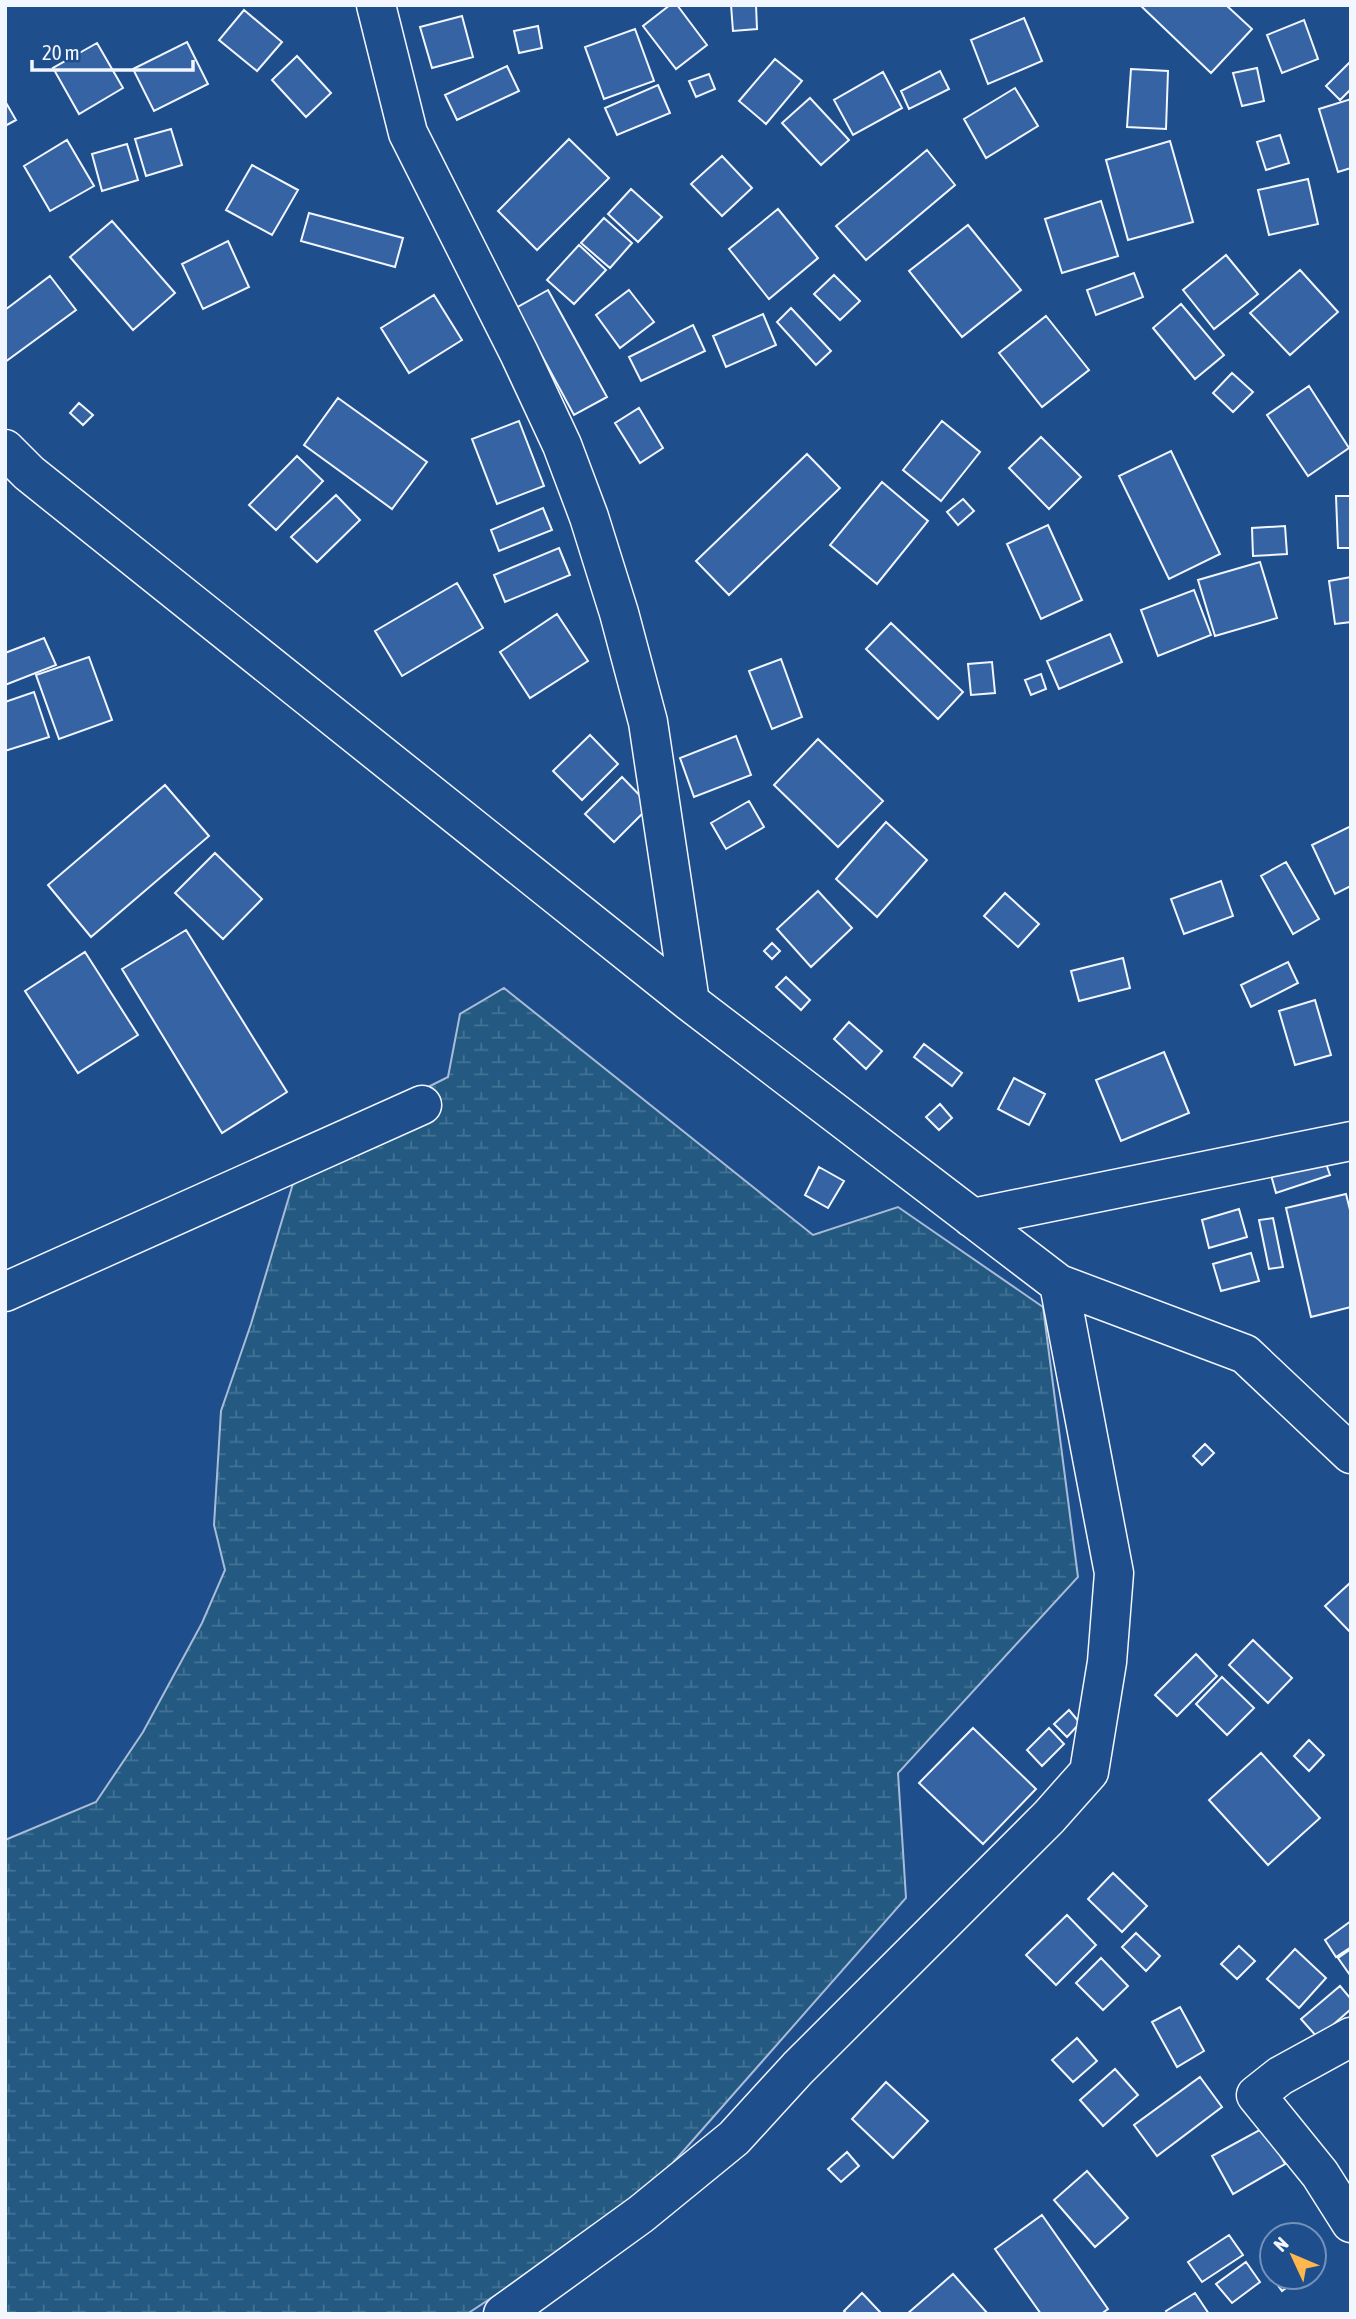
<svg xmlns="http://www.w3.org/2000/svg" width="1356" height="2319" font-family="'Asap Condensed',sans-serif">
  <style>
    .wetland { fill: url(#wetland-marsh); stroke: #a8bbd7; stroke-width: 2 }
    .building { fill: #3563a3; stroke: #f2f6ff; stroke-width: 2 }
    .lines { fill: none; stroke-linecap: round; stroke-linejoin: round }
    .street-casing { stroke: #f2f6ff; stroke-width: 41 }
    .street { stroke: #1f4e8c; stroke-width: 38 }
  </style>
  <defs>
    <pattern id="wetland-marsh" width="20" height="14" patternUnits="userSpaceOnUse" patternTransform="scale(1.75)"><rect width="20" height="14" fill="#245a82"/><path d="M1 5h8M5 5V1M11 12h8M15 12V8" fill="none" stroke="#447295"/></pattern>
  </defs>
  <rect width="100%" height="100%" fill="#1f4e8c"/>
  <path class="wetland" d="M504 988 813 1235 898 1207 1043 1307 1078 1577 898 1773 906 1898 642 2198 467 2314H5V1840L96 1802 143 1732 202 1623 225 1570 214 1525 221 1411 251 1324 303 1150 448 1077 460 1014Z"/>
  <path class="building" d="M670 5H677L707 45 676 69 643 26Z
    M731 5H756L757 29 733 31Z
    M1140 5H1226L1252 29 1211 73Z
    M244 10 282 42 257 71 219 40Z
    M462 16 473 57 432 68 420 27Z
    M1024 18 1042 61 988 84 971 40Z
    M1304 20 1318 59 1282 73 1267 35Z
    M538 26 542 48 519 53 514 31Z
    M635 29 654 81 604 99 585 47Z
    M187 42 208 84 154 111 133 69Z
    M97 43 123 88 79 114 53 68Z
    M297 56 331 93 306 117 272 80Z
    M775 59 802 81 766 124 739 101Z
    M1351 61V89L1340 100 1326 86Z
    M507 66 519 91 457 120 445 95Z
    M1257 68 1264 101 1242 106 1233 73Z
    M1131 69 1168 71 1166 129 1127 127Z
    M940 71 949 89 909 109 901 91Z
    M883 72 902 108 853 135 834 100Z
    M709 74 715 89 696 97 689 81Z
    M658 85 670 113 617 135 605 108Z
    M1015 88 1038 126 986 158 964 119Z
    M810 98 849 140 821 165 782 123Z
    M1351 99V168L1338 172 1319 109Z
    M5 101 16 120 5 126Z
    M171 129 182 165 146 176 135 139Z
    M1280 135 1289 163 1266 170 1257 142Z
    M569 139 609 178 537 250 498 211Z
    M67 140 94 186 50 211 24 166Z
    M1170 141 1193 222 1128 240 1106 160Z
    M127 144 138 180 102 191 92 154Z
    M927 150 955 185 866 260 836 226Z
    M722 156 752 188 722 216 691 184Z
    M252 165 298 190 272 235 226 210Z
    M1308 179 1318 224 1269 235 1258 190Z
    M631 189 662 217 638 242 608 214Z
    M1101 201 1118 256 1062 273 1045 219Z
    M778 209 818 258 769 299 729 249Z
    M309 213 403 238 395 267 301 241Z
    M604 218 632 243 610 268 581 243Z
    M112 221 175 293 133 330 70 257Z
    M968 225 1021 290 962 337 909 271Z
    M228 241 249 287 203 309 182 264Z
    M579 245 606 270 574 304 547 280Z
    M1226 255 1258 294 1214 329 1183 290Z
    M1300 270 1338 312 1290 355 1250 313Z
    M1134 273 1143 297 1096 315 1087 290Z
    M834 275 860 301 840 320 814 294Z
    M50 276 76 310 5 362V310Z
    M548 290 607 397 574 415 516 308Z
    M629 290 654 322 620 348 596 315Z
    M434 295 462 340 409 373 381 328Z
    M1181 304 1224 355 1195 379 1153 328Z
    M791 308 831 351 816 365 777 322Z
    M763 314 776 345 726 367 713 336Z
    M1046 316 1089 370 1042 407 999 353Z
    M693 325 705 351 641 381 629 357Z
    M1232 373 1253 392 1233 412 1213 393Z
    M1309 386 1349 448 1308 476 1267 415Z
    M338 398 427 462 392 509 304 445Z
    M79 403 93 415 83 425 70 413Z
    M639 408 663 448 640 463 615 423Z
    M519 421 544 486 497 504 472 439Z
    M942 421 980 452 941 501 903 470Z
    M1041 437 1081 477 1049 509 1009 468Z
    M1171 451 1220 554 1169 579 1119 476Z
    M807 454 840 488 729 595 696 561Z
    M297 456 323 481 276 530 249 505Z
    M882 482 928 521 877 584 830 545Z
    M336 495 360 520 317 562 291 537Z
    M1336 496H1351V548H1338Z
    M963 499 974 511 958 525 947 512Z
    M543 508 552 530 499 551 491 530Z
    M1048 525 1082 600 1041 619 1007 544Z
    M1285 526 1287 554 1253 556 1252 528Z
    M559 548 570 575 505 602 494 575Z
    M1260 562 1277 618 1215 636 1198 580Z
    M1351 577V622L1335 624 1329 581Z
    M457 583 483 628 402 676 375 631Z
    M1194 590 1211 635 1158 656 1141 610Z
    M557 614 588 661 530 698 500 652Z
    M891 623 963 692 938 719 866 649Z
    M1110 634 1122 662 1059 689 1047 661Z
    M44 638 56 665 5 685V653Z
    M89 657 112 720 59 739 36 675Z
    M781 659 802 717 772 729 749 671Z
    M992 662 995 693 971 695 968 664Z
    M1041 674 1046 689 1031 695 1025 680Z
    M34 692 49 737 5 751V702Z
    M590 735 618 764 582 800 553 771Z
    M736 736 751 775 694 797 680 758Z
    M818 739 883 801 838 847 774 785Z
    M622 777 650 806 614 842 585 814Z
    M165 785 209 836 91 937 48 885Z
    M749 801 764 827 726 849 711 823Z
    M886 822 927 860 877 917 836 879Z
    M1351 826V886L1335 894 1312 845Z
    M215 853 262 899 223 939 175 893Z
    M1286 862 1319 919 1293 934 1261 876Z
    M1221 881 1233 916 1184 934 1171 899Z
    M818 891 852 928 811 967 777 929Z
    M1005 893 1039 924 1018 947 984 916Z
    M186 930 287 1092 222 1133 122 969Z
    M772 943 780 951 772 959 764 951Z
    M85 952 138 1035 78 1073 25 991Z
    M1123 958 1130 988 1079 1001 1071 971Z
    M1288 962 1298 983 1251 1007 1241 985Z
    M786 977 810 1000 801 1010 776 987Z
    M1315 1000 1331 1055 1295 1065 1279 1011Z
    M849 1022 882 1051 866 1069 834 1039Z
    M924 1044 962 1073 952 1086 914 1057Z
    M1164 1052 1189 1113 1121 1141 1096 1080Z
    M1014 1078 1045 1094 1029 1125 998 1109Z
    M940 1104 952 1118 939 1130 926 1117Z
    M1324 1158 1330 1175 1276 1193 1271 1175Z
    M819 1167 844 1181 828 1208 805 1195Z
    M1346 1194 1351 1214V1307L1311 1317 1286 1208Z
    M1239 1209 1247 1237 1209 1248 1202 1220Z
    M1273 1218 1283 1267 1269 1269 1259 1220Z
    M1251 1253 1259 1281 1221 1291 1213 1264Z
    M1205 1444 1214 1453 1202 1465 1193 1456Z
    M1350 1583 1351 1584V1633L1325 1606Z
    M1253 1640 1292 1678 1268 1703 1229 1665Z
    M1196 1654 1217 1676 1177 1716 1155 1695Z
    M1222 1677 1254 1708 1227 1735 1196 1704Z
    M1069 1710 1080 1723 1067 1737 1054 1724Z
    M973 1728 1036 1789 983 1844 919 1783Z
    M1049 1728 1064 1744 1042 1766 1027 1750Z
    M1309 1740 1324 1755 1309 1771 1294 1756Z
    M1261 1753 1320 1818 1268 1865 1209 1800Z
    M1113 1873 1147 1906 1122 1932 1088 1899Z
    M1067 1915 1096 1945 1056 1985 1026 1955Z
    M1351 1921V1947L1336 1957 1325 1940Z
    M1136 1933 1160 1956 1146 1971 1122 1947Z
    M1239 1946 1255 1961 1237 1979 1221 1964Z
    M1295 1949 1326 1978 1299 2008 1267 1979Z
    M1351 1949V1975H1350L1338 1958Z
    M1101 1958 1128 1986 1103 2010 1076 1983Z
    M1340 1986 1351 1999V2009L1318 2038 1301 2019Z
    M1180 2007 1204 2051 1177 2067 1152 2022Z
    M1077 2038 1097 2061 1073 2082 1052 2060Z
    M1115 2069 1138 2095 1103 2126 1080 2100Z
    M1200 2077 1222 2107 1157 2156 1134 2125Z
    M886 2082 928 2121 893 2158 852 2119Z
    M1265 2127 1285 2164 1233 2194 1212 2156Z
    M847 2152 859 2166 841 2182 828 2169Z
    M1087 2171 1128 2218 1095 2247 1054 2200Z
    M1042 2215 1108 2309 1101 2314H1041L995 2249Z
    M1229 2235 1243 2255 1202 2282 1188 2262Z
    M1246 2262 1260 2282 1232 2303 1216 2284Z
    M953 2274 988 2314H907Z
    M1272 2277H1299V2278L1282 2291Z
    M862 2293 880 2312 878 2314H847L844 2311Z
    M1195 2293 1209 2314H1168L1166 2311Z"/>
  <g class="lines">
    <g class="street-casing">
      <path id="street" d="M376 5 408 133 519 353 562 445 589 517 619 613 648 722 690 1002
        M5 449 29 473 690 1002 1059 1284 1245 1354 1351 1454
        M972 1218 1351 1141
        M5 1292 422 1105
        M1351 2037 1280 2076 1256 2095 1320 2174 1351 2223
        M503 2314 641 2214 734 2138 798 2068 1049 1817 1089 1772 1107 1662 1114 1573 1059 1284"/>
    </g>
    <use href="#street" class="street"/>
  </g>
  <rect width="1356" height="2319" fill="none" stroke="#f2f6ff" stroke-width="14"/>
  <g transform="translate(1293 2256) rotate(314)"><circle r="33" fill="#1f4e8c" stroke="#7391ba" stroke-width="2"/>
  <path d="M0-5L12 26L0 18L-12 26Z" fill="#ffb74d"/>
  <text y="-10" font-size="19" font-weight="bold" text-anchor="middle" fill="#f2f6ff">N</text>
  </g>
  <path d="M32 60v10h161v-10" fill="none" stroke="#f2f6ff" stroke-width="3.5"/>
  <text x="42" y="60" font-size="21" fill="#f2f6ff" stroke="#1f4e8c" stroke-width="5" paint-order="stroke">20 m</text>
</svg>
